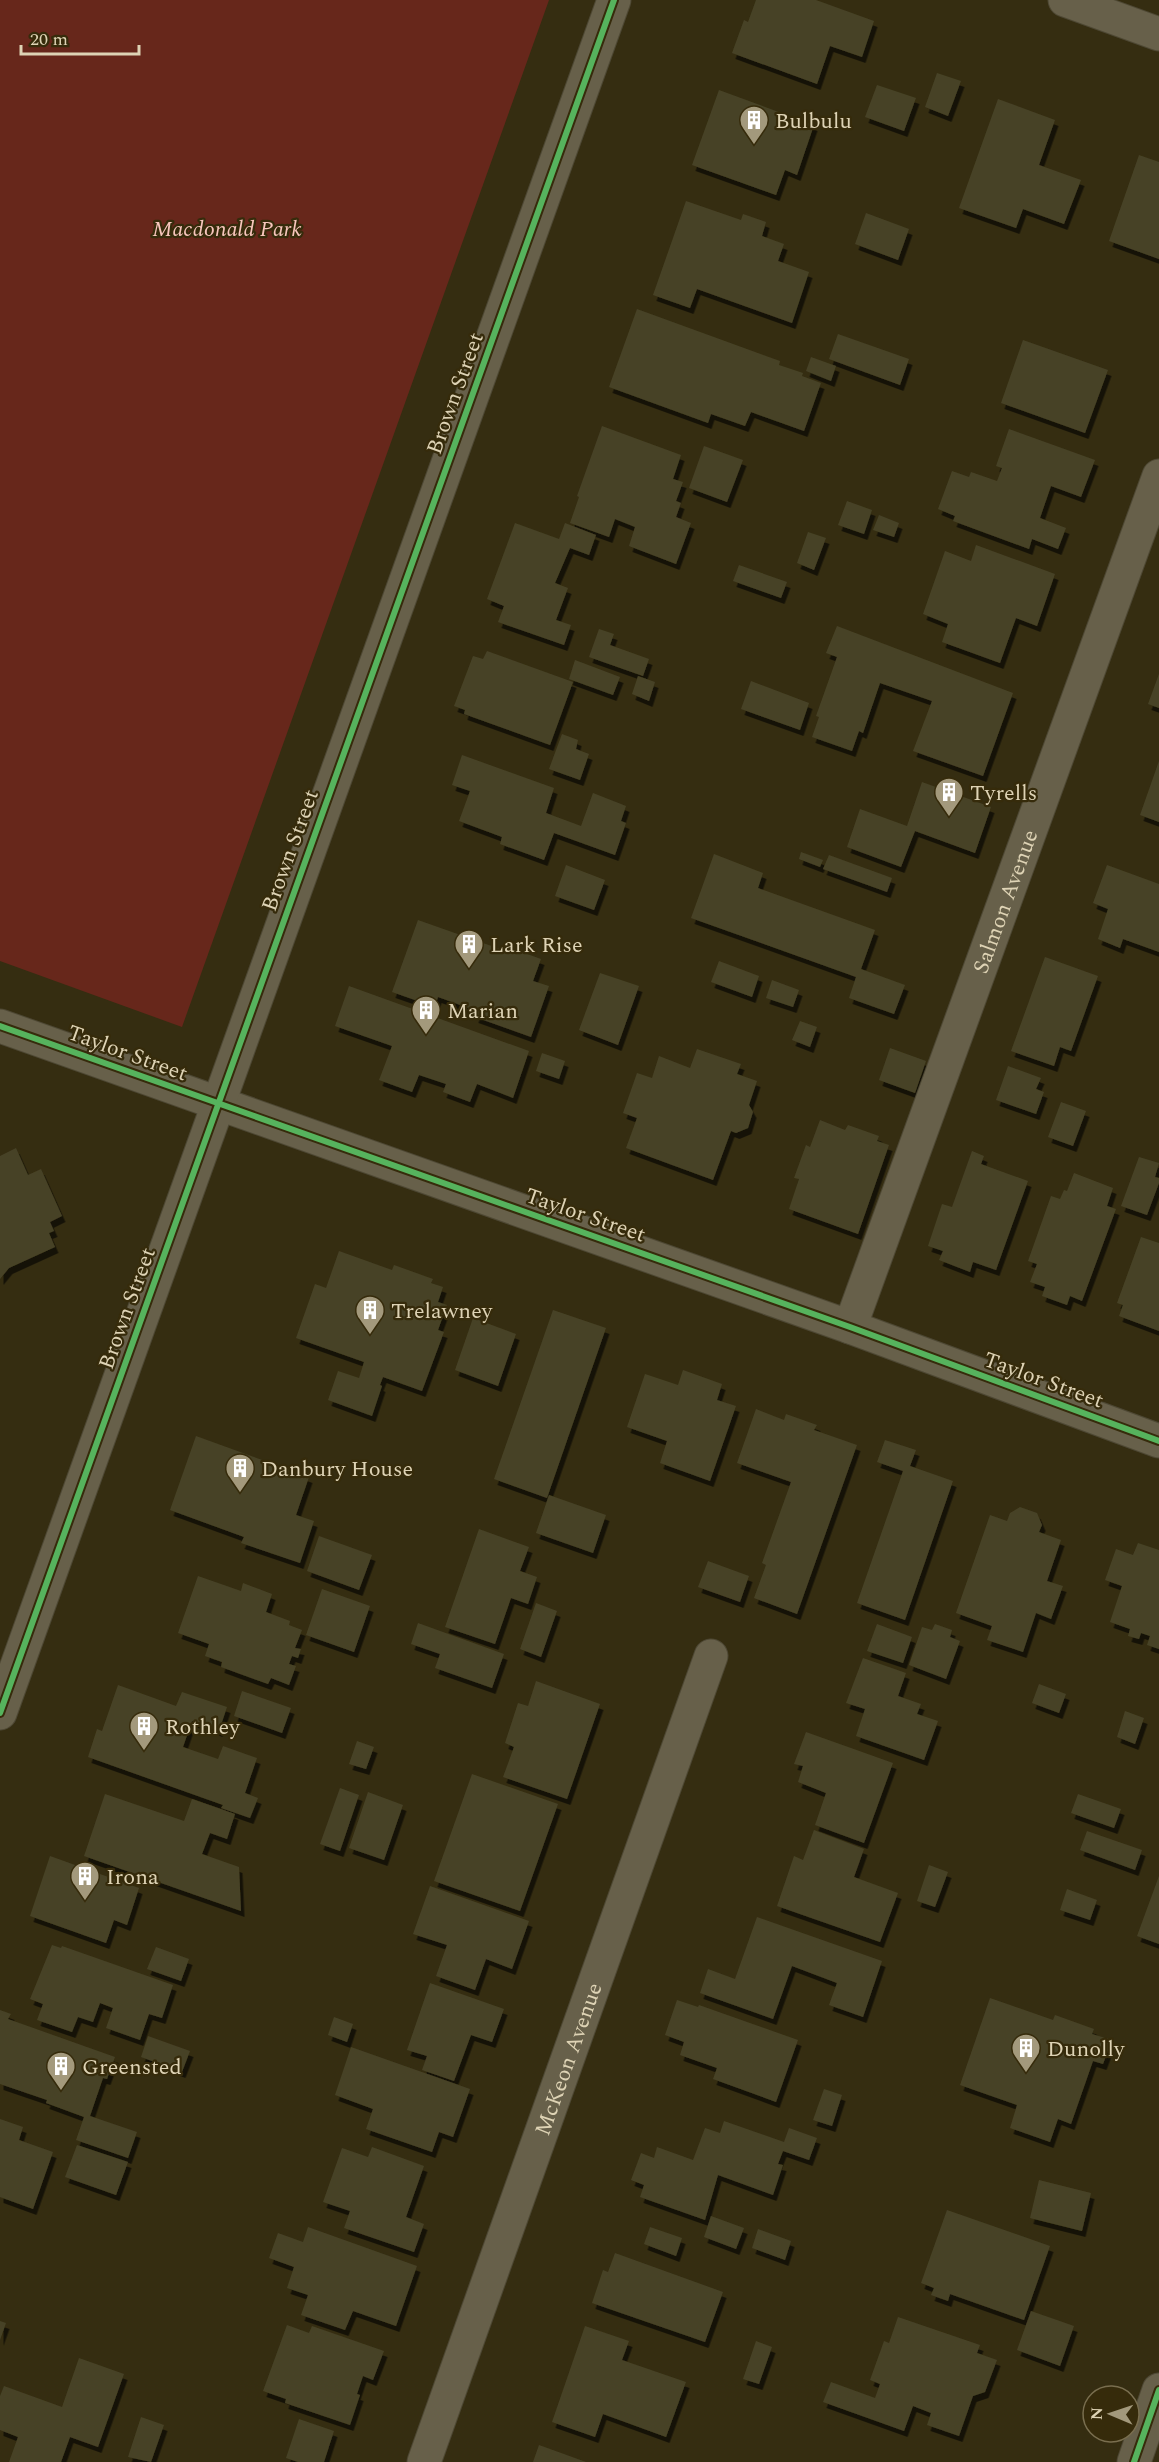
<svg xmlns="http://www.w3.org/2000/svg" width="1159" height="2462" font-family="Spectral,serif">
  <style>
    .green { fill: #67271b }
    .building { fill: #474226; filter: url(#shadow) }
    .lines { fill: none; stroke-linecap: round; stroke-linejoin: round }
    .street-casing { stroke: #4e4834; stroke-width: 35 }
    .street { stroke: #67604a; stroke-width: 33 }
    .cycleway-casing { stroke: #362b0b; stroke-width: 10 }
    .cycleway { stroke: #56b35d; stroke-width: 6 }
    .labels { text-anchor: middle; stroke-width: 4.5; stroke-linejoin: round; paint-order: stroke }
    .poi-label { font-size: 22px; fill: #ded3b5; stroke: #362b0b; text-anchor: start }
    .park-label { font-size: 22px; font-style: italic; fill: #f8c6bd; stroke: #362b0b }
    .street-label { font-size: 22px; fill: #ded3b5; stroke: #362b0b }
  </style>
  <defs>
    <filter id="shadow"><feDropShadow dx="3.5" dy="6" stdDeviation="0" flood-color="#0009"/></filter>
  </defs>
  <rect width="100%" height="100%" fill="#352d11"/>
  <path class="green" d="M0 0H549L182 1027 0 961Z"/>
  <path class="building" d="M756 0H816L874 21 862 57 830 46 817 84 732 53 744 20 748 22Z
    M937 73 961 81 948 116 925 107Z
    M877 85 916 98 904 131 865 117Z
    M719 90 814 125 797 175 785 170 776 195 692 165Z
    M998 99 1055 120 1039 165 1081 180 1064 224 1023 209 1016 228 959 208Z
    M1139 155 1159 162V259L1109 241Z
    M686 201 741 220 743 214 766 222 762 236 784 244 778 261 809 272 792 323 697 289 690 308 653 295Z
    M866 213 909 229 898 260 855 244Z
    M637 309 780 361 779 365 803 373 802 376 821 383 804 431 751 412 745 426 711 414 708 423 609 387Z
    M838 334 909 359 900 385 829 359Z
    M1023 340 1108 370 1085 433 1001 403Z
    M811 357 836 366 831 381 806 371Z
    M602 426 681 455 673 479 683 482 676 501 681 503 676 517 691 523 676 564 629 546 635 527 615 519 609 537 570 523 579 497 577 496Z
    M1009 429 1095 460 1081 497 1051 486 1040 518 1066 528 1058 549 1032 539 1029 549 953 521 955 516 938 509 952 471 969 477 971 472 997 481 1002 468 996 466Z
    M704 446 743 460 727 502 689 488Z
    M847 501 872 510 864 534 838 525Z
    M879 515 899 523 894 537 873 530Z
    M515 523 559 539 565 523 596 535 589 555 570 548 555 583 568 588 556 620 571 625 564 645 498 622 504 606 487 599Z
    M808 532 826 538 814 570 797 563Z
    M976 545 1055 574 1037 626 1016 618 1000 663 942 642 948 624 923 614 945 551 971 561Z
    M739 565 787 582 781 598 733 581Z
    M837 626 1013 693 983 776 913 751 932 701 880 683 863 733 859 731 852 751 812 737 819 717 816 716 837 657 826 653Z
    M599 629 614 634 610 645 649 659 643 676 589 657Z
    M487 651 573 682 550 745 464 714 465 710 454 706 473 656 483 659Z
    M575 660 620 677 613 695 569 679Z
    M1159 674V708L1148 704Z
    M638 676 655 682 649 701 632 694Z
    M751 681 809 703 800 730 741 709Z
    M562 734 578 740 576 749 589 754 580 780 549 769Z
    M462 755 554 788 546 813 581 826 593 793 626 806 621 821 626 823 615 855 554 833 544 860 500 844 502 837 459 821 470 791 452 785Z
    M1159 761V822L1140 815Z
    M922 782 991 807 975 853 915 831 901 867 847 847 860 809 907 826Z
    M801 852 823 860 820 867 799 859Z
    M714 854 763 873 758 888 875 930 861 969 905 985 894 1014 849 998 856 977 691 918Z
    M829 855 892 878 887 892 823 869Z
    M566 865 605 880 594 910 555 896Z
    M1107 865 1159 884V952L1123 939 1120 948 1098 939 1108 909 1093 903Z
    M418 920 500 949 502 945 541 959 533 981 549 986 531 1037 475 1017 477 1011 438 997 435 1007 392 992Z
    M1045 957 1098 976 1071 1051 1060 1047 1054 1066 1011 1051Z
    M719 961 759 976 752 997 711 982Z
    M600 973 639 986 618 1045 579 1030Z
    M772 980 799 990 793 1007 766 998Z
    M349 986 529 1051 513 1098 477 1084 470 1102 443 1092 446 1084 419 1075 412 1092 379 1080 392 1046 335 1026Z
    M800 1021 817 1027 810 1047 792 1040Z
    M890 1048 926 1061 915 1093 879 1080Z
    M697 1049 741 1064 737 1074 757 1081 749 1105 753 1112 748 1128 736 1133 731 1131 713 1180 626 1148 637 1118 623 1113 637 1073 652 1078 659 1056 690 1068Z
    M542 1053 565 1061 559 1079 536 1071Z
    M1008 1066 1041 1078 1036 1089 1044 1092 1036 1114 996 1100Z
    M1061 1102 1086 1111 1073 1146 1048 1137Z
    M820 1120 845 1130 848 1125 879 1136 877 1141 889 1145 858 1234 789 1209 799 1179 794 1178 806 1145 810 1147Z
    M16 1148 28 1175 41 1169 62 1216 50 1222 54 1231 49 1233 55 1247 9 1268 0 1279V1156Z
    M972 1151 984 1156 981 1164 1028 1181 996 1270 973 1262 970 1272 939 1260 943 1251 928 1246 942 1204 952 1207Z
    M1139 1157 1159 1163 1155 1177 1159 1178V1183L1147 1215 1121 1206Z
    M1074 1173 1113 1188 1107 1206 1116 1209 1082 1301 1070 1296 1067 1305 1042 1296 1045 1287 1030 1282 1037 1264 1028 1261 1051 1196 1060 1199 1064 1190 1067 1191Z
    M1141 1237 1159 1243V1331L1119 1316 1123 1305 1117 1303Z
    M339 1251 392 1270 394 1265 433 1279 431 1283 443 1287 438 1302 447 1305 438 1330 444 1332 422 1391 383 1377 380 1385 382 1386 372 1416 328 1400 338 1371 359 1378 364 1362 296 1338 315 1284 326 1288Z
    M553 1310 606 1328 547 1498 494 1479Z
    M473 1318 516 1334 498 1386 455 1370Z
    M683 1370 722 1384 717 1400 736 1406 710 1481 660 1463 667 1441 627 1427 645 1374 678 1385Z
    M756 1409 784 1420 786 1414 817 1425 814 1430 857 1445 797 1614 754 1598 766 1565 762 1563 791 1482 737 1463Z
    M196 1436 309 1477 296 1515 314 1521 300 1563 241 1543 244 1537 170 1510Z
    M885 1440 916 1450 910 1466 953 1481 905 1620 857 1603 903 1471 877 1462Z
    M549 1495 606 1515 593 1553 536 1533Z
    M1020 1507 1037 1513 1042 1525 1039 1532 1061 1540 1047 1581 1063 1586 1051 1619 1036 1613 1023 1652 987 1640 992 1626 956 1613 990 1515 1007 1521 1010 1513Z
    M479 1529 529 1547 520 1571 537 1577 528 1604 511 1598 495 1644 445 1627Z
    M319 1536 372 1555 359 1590 307 1571Z
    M1138 1543 1159 1550V1649L1147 1645 1150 1636 1141 1633 1139 1639 1128 1636 1130 1629 1110 1622 1122 1586 1105 1580 1116 1549 1133 1555Z
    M708 1561 749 1576 740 1602 698 1587Z
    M198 1576 241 1591 243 1583 272 1594 266 1612 290 1621 289 1625 302 1630 295 1648 301 1649 298 1658 292 1656 289 1664 296 1666 289 1685 271 1678 268 1684 221 1667 222 1662 205 1656 209 1644 178 1633Z
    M322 1589 370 1606 354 1652 306 1635Z
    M536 1603 557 1611 541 1657 520 1649Z
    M418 1623 504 1654 492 1688 435 1668 440 1654 411 1644Z
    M877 1624 912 1637 903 1663 867 1651Z
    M935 1624 952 1630 950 1637 960 1641 946 1679 909 1665 922 1627 932 1630Z
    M863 1658 906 1673 898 1696 921 1704 917 1714 938 1721 924 1760 856 1736 865 1709 846 1703Z
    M536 1681 600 1704 567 1799 503 1777 514 1747 505 1743 518 1703 528 1706Z
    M1039 1684 1066 1694 1059 1713 1032 1703Z
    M118 1685 176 1706 182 1692 227 1707 219 1731 192 1721 183 1747 218 1759 223 1746 257 1758 245 1793 258 1798 250 1818 221 1808 223 1805 88 1757 97 1729 102 1731Z
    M242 1691 291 1708 282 1733 234 1716Z
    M1125 1711 1144 1718 1135 1744 1117 1737Z
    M806 1732 893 1763 864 1843 815 1825 826 1793 798 1782 803 1766 794 1764Z
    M357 1741 374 1747 366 1769 349 1764Z
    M472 1774 558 1804 520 1911 434 1881Z
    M340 1788 359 1795 340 1851 320 1844Z
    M368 1792 403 1805 384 1860 349 1848Z
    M105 1794 184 1821 192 1799 235 1814 227 1839 210 1833 202 1854 239 1867 241 1911 84 1856Z
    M1078 1794 1121 1809 1114 1828 1071 1813Z
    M814 1830 864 1849 854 1877 898 1893 880 1942 777 1906 794 1856 803 1860Z
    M1087 1831 1142 1850 1135 1870 1080 1850Z
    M50 1856 139 1888 127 1925 114 1920 106 1943 30 1916Z
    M929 1865 948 1872 935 1907 917 1901Z
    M1159 1876V1944L1137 1936Z
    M430 1886 529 1921 512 1969 486 1959 475 1990 436 1976 447 1945 413 1934Z
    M1067 1889 1097 1900 1090 1920 1060 1910Z
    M757 1917 882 1961 863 2017 829 2005 837 1983 792 1966 773 2019 700 1993 708 1969 735 1979Z
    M52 1945 61 1948 62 1946 173 1985 162 2018 149 2014 140 2040 106 2028 113 2008 100 2003 93 2022 78 2017 72 2032 37 2020 43 2004 30 1999Z
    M156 1947 189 1959 181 1981 147 1969Z
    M430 1983 504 2009 492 2042 471 2035 454 2081 422 2070 427 2056 407 2050Z
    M990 1998 1053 2020 1055 2015 1094 2029 1092 2034 1112 2040 1103 2064 1093 2061 1071 2124 1058 2119 1050 2142 1010 2128 1017 2105 960 2085Z
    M677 2000 698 2007 699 2005 798 2040 776 2102 713 2079 717 2068 680 2055 684 2042 665 2035Z
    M0 2010 11 2014 8 2019 115 2057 107 2079 103 2078 90 2116 137 2132 128 2158 76 2140 84 2117 46 2103 47 2100 0 2084Z
    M334 2017 353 2024 347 2042 328 2035Z
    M148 2036 190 2051 182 2072 141 2057Z
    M351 2047 470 2089 453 2137 439 2132 432 2152 366 2129 373 2109 335 2095Z
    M824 2089 842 2095 832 2126 813 2120Z
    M0 2119 23 2127 19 2140 53 2152 33 2209 0 2197Z
    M724 2121 784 2142 789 2128 817 2138 809 2160 783 2151 778 2164 783 2165 773 2195 718 2175 705 2220 640 2197 644 2185 631 2180 641 2153 654 2158 657 2147 693 2160 705 2128 720 2133Z
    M77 2145 128 2162 116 2195 65 2177Z
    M372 2147 424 2166 406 2217 424 2224 414 2252 344 2228 350 2211 323 2202 342 2148 368 2157Z
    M1039 2180 1091 2193 1082 2231 1030 2218Z
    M947 2210 1050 2246 1024 2320 950 2294 948 2301 931 2295 934 2288 921 2283Z
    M711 2216 744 2228 736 2249 704 2237Z
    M308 2227 417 2266 396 2326 353 2311 345 2330 301 2315 308 2295 287 2288 294 2267 269 2258 278 2233 303 2242Z
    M650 2227 682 2238 676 2256 644 2244Z
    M758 2229 791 2241 785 2260 752 2248Z
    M615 2253 723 2292 705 2342 592 2303 603 2270 608 2272Z
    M1031 2311 1074 2326 1060 2366 1017 2350Z
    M898 2317 980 2345 977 2353 997 2360 985 2392 973 2396 959 2436 927 2425 931 2413 913 2406 904 2431 823 2402 831 2382 875 2398 880 2384 870 2380 884 2341 889 2343Z
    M0 2321 6 2323 0 2340Z
    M287 2325 309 2333 312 2326 384 2351 373 2380 363 2376 357 2394 360 2395 350 2425 285 2403 286 2399 263 2391Z
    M585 2326 629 2341 622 2360 686 2382 666 2437 603 2414 595 2437 552 2422Z
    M756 2341 772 2347 759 2384 743 2379Z
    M79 2358 124 2374 98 2447 70 2437 61 2462H9L18 2437 0 2430V2396L4 2386 62 2407Z
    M141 2417 164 2425 151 2462 128 2457Z
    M299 2419 334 2431 324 2462H298L286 2458Z
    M539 2445 586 2462H533Z"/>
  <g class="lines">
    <g class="street-casing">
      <g id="street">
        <path d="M1065 0 1159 34"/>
        <path d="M0 1026 850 1327 1159 1441"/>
        <path id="s1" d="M850 1327 1159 476"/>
        <path d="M0 1713 614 0"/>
        <path id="s2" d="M424 2462 711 1656"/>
        <path d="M1134 2462 1159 2390"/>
      </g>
    </g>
    <use href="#street" class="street"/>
    <g class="cycleway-casing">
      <path id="cycleway" d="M0 1026 850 1327 1159 1441
        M0 1713 614 0
        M1134 2462 1159 2390"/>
    </g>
    <use href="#cycleway" class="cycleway"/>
  </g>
  <defs>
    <g id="building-pin" transform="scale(1.5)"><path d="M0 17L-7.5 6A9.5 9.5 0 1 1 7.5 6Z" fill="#a3997c" stroke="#362b0b"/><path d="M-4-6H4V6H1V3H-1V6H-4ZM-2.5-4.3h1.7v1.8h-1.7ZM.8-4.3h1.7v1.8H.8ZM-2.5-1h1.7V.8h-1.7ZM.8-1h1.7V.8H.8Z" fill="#fff"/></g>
  </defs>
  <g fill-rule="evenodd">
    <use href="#building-pin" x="754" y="120"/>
    <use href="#building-pin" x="949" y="792"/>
    <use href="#building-pin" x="469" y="944"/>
    <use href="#building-pin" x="426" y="1010"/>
    <use href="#building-pin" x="370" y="1310"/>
    <use href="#building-pin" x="240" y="1468"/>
    <use href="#building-pin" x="144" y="1726"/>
    <use href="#building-pin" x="85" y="1876"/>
    <use href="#building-pin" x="1026" y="2048"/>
    <use href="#building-pin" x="61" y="2066"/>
  </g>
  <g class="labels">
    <g class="poi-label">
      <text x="775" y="128">Bulbulu</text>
      <text x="970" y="800">Tyrells</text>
      <text x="490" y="952">Lark Rise</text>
      <text x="447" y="1018">Marian</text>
      <text x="391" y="1318">Trelawney</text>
      <text x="261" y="1476">Danbury House</text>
      <text x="165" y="1734">Rothley</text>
      <text x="106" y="1884">Irona</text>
      <text x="1047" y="2056">Dunolly</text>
      <text x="82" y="2074">Greensted</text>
    </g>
    <g class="park-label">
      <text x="227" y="236">Macdonald Park</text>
    </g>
    <g class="street-label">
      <text transform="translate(454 393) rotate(-70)" y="8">Brown Street</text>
      <text transform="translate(289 850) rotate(-70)" y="8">Brown Street</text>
      <text dy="8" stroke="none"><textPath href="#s1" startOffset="453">Salmon Avenue</textPath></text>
      <text transform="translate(128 1052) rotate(20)" y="8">Taylor Street</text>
      <text transform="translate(586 1214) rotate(19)" y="8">Taylor Street</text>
      <text transform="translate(126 1308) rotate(-70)" y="8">Brown Street</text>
      <text transform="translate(1044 1379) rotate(20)" y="8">Taylor Street</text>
      <text dy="8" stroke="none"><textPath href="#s2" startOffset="428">McKeon Avenue</textPath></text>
    </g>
  </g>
  <g transform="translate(1111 2414) rotate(272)"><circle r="28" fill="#362b0b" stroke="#796e4f" stroke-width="1.5"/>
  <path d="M0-4.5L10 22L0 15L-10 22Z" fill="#a3997c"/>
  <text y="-9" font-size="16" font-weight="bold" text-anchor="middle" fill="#ded3b5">N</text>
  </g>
  <path d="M21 45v9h118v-9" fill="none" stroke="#ded3b5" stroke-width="3"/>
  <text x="30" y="45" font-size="18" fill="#ded3b5" stroke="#362b0b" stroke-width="4.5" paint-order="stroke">20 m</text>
</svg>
